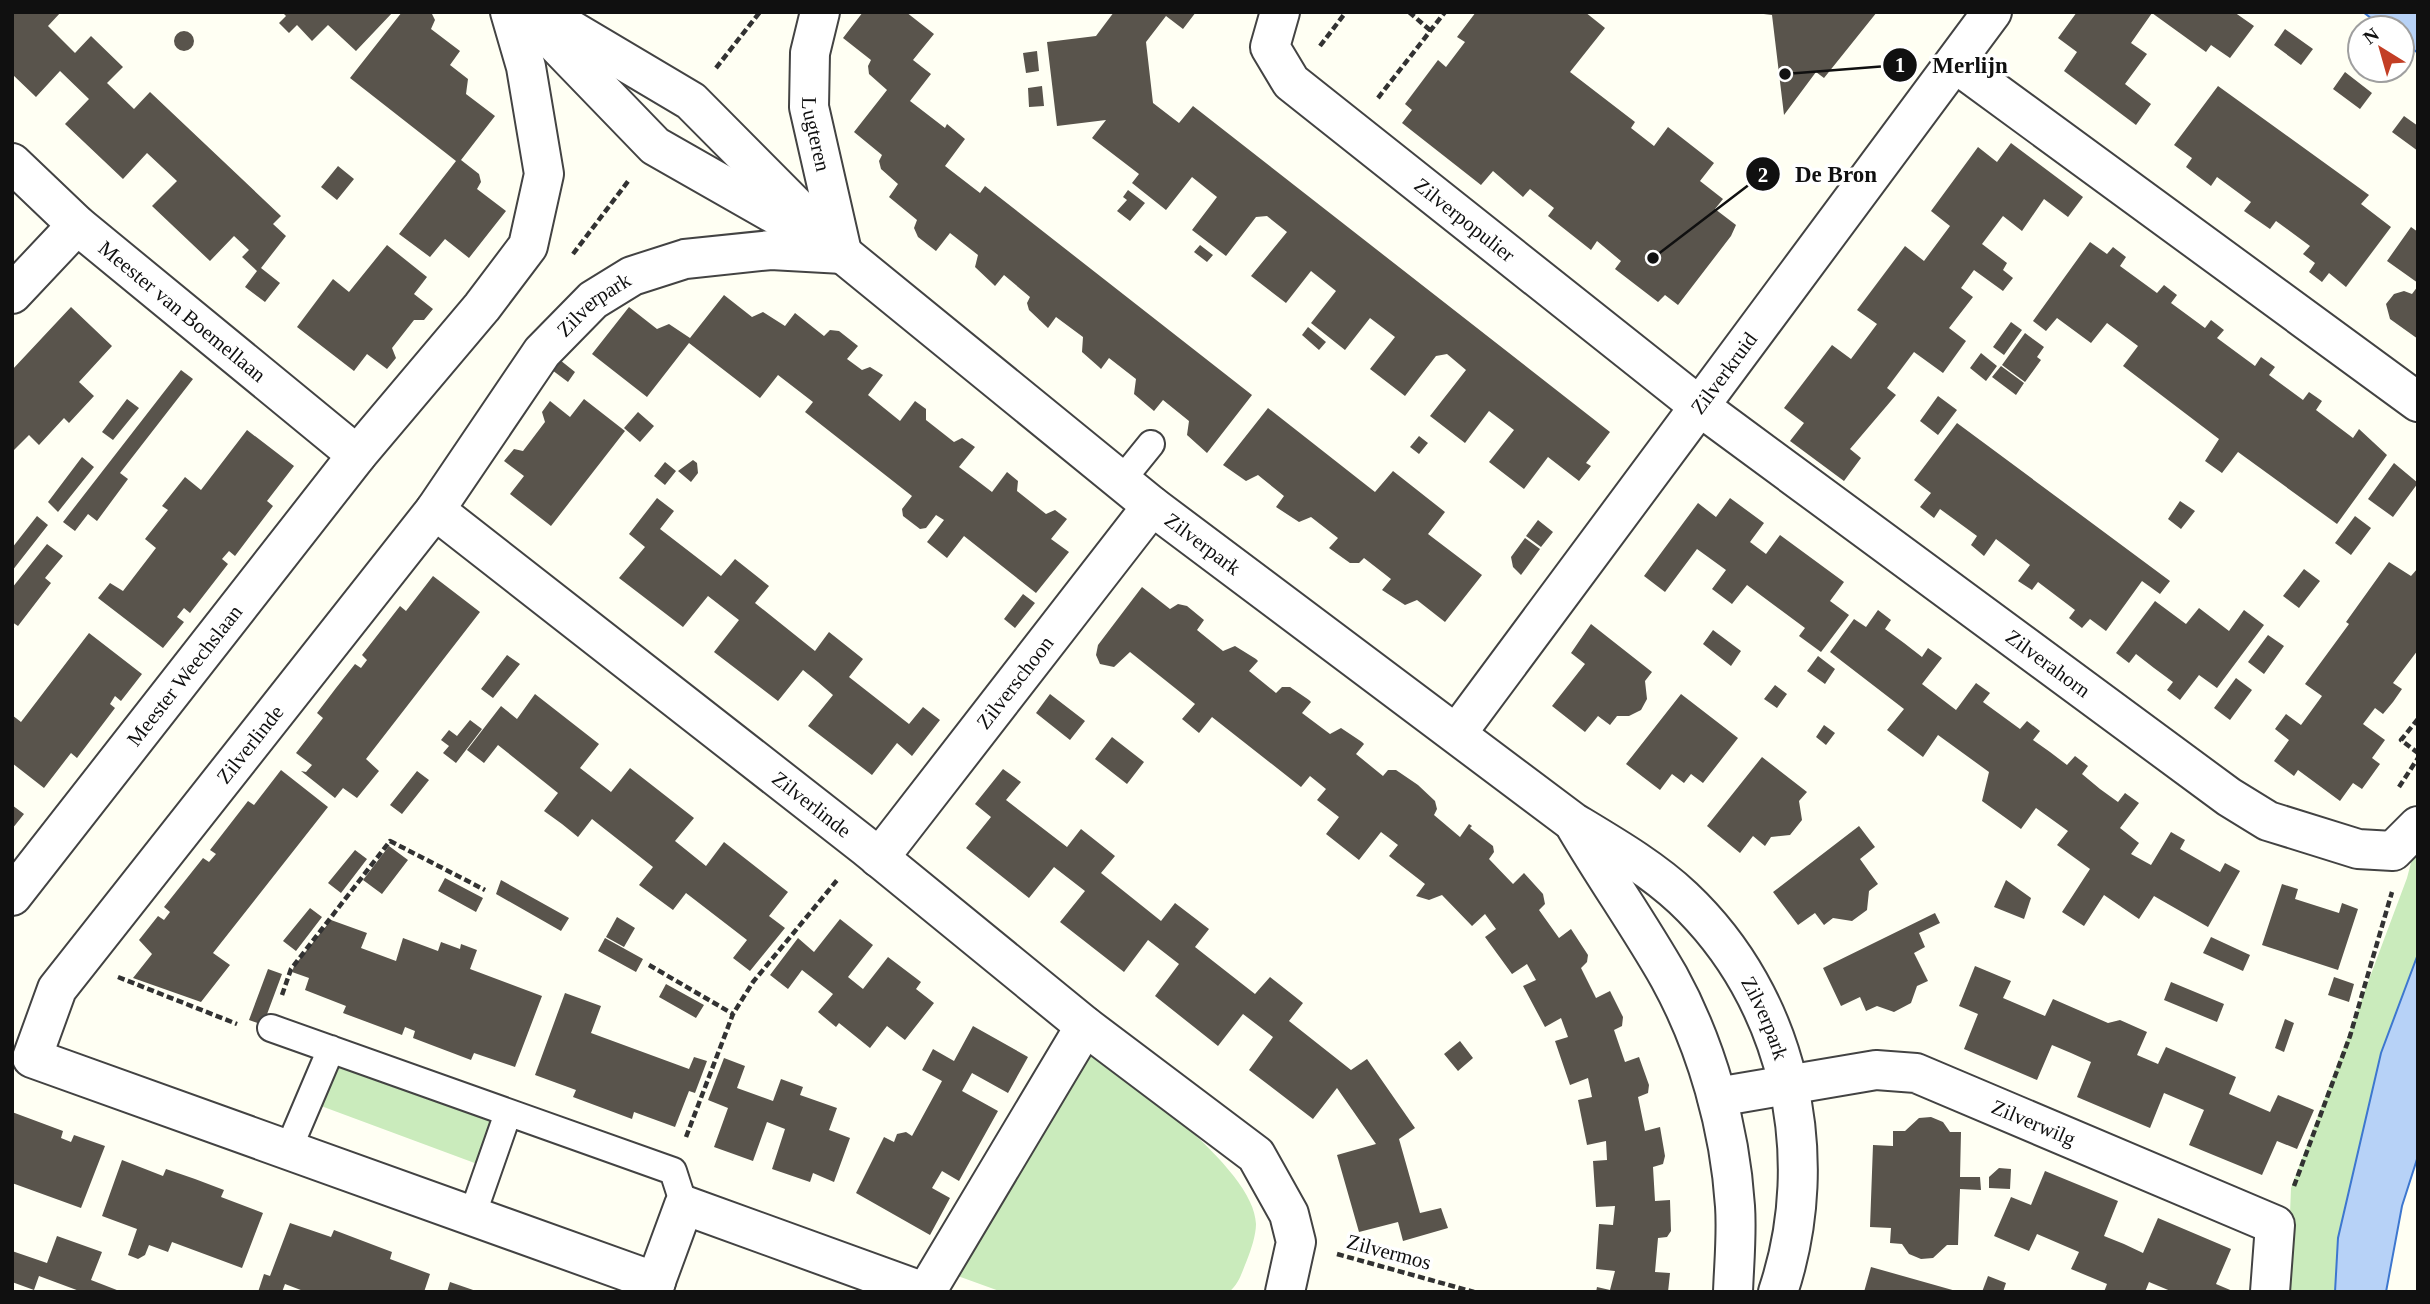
<svg xmlns="http://www.w3.org/2000/svg" width="2430" height="1304" font-family="'Times New Roman',serif">
  <style>
    .green { fill: #caebbc }
    .water { fill: #b7d2f7; stroke: #3d77cf; stroke-width: 2 }
    .building { fill: #59544c }
    .lines { fill: none; stroke-linecap: round; stroke-linejoin: round }
    .service-casing { stroke: #434343; stroke-width: 30 }
    .minor-casing { stroke: #434343; stroke-width: 42 }
    .path { stroke: #323232; stroke-width: 4.5; stroke-dasharray: 7 3.5; stroke-linecap: butt }
    .service { stroke: #fff; stroke-width: 26 }
    .minor { stroke: #fff; stroke-width: 38 }
    .labels { text-anchor: middle; stroke-width: 7; stroke-linejoin: round; paint-order: stroke }
    .street-label { font-size: 21px; fill: #101010; stroke: #fff }
    .leader { fill: none; stroke: #101010; stroke-width: 2.5 }
    .callout-dot { fill: #101010; stroke: #fff; stroke-width: 2.5 }
    .mark-label { font-size: 21px; text-anchor: middle; font-weight: bold; fill: #fff }
    .callout-label { font-size: 23px; text-anchor: middle; font-weight: bold; fill: #101010; stroke: #fff; stroke-width: 7; stroke-linejoin: round; paint-order: stroke }
  </style>
  <rect width="100%" height="100%" fill="#fffff3"/>
  <path class="green" d="M2418 836V954L2381 1053 2338 1238 2335 1292H2287L2291 1188 2407 878Z
    M1078 1039C1121 1075 1255 1167 1256 1224 1256 1235 1251 1250 1247 1260 1242 1272 1239 1284 1229 1292H1002L944 1271Z
    M332 1055 499 1116 480 1165 313 1103Z"/>
  <path class="water" d="M2363 12H2418V53L2402 41V28H2384Z
    M2418 954V1156L2402 1206 2386 1292H2335L2338 1238 2381 1053Z"/>
  <path class="building" d="M12 12H61L48 26 75 53 91 36 123 67 107 83 134 109 150 92 281 216 273 224 286 236 261 268 280 283 265 302 245 287 257 271 242 257 249 250 234 236 210 261 152 206 177 181 147 153 123 179 65 124 89 99 60 71 36 97 12 74Z
    M282 12H393L356 51 328 25 312 41 297 25 289 33 279 23 286 16Z
    M402 12H431L435 20 431 29 460 51 450 65 468 79 466 94 495 116 461 160 479 174 481 182 477 189 506 211 469 258 445 239 430 257 399 234 456 161 350 78Z
    M863 12H906L934 34 913 60 931 74 910 101 945 128 947 124 965 139 945 166 980 193 985 186 1252 395 1207 453 1187 435 1189 421 1163 400 1154 411 1134 394 1136 379 1109 358 1101 369 1099 367 1082 352 1083 337 1056 317 1048 328 1029 310 1027 303 1030 297 1004 275 995 286 993 284 975 267 978 255 950 233 936 251 918 237 914 228 917 220 889 197 898 184 881 169 879 161 882 155 854 132 887 90 869 74 868 66 871 60 843 38Z
    M1114 12H1196L1183 29 1166 16 1146 42 1153 103 1179 123 1193 106 1610 432 1586 463 1591 466 1579 481 1548 457 1524 489 1489 462 1514 430 1489 411 1465 443 1430 416 1466 370 1447 354 1436 356 1405 396 1370 369 1395 337 1370 318 1345 350 1311 323 1336 291 1311 271 1286 303 1251 276 1287 232 1267 216 1256 217 1226 256 1192 230 1217 197 1192 177 1166 210 1132 183 1139 174 1092 138 1106 120 1057 126 1047 42 1096 36Z
    M1476 12H1585L1605 28 1570 72 1635 122 1631 128 1654 146 1668 127 1714 163 1700 181 1723 199 1715 209 1736 225 1731 236 1678 305 1665 295 1658 302 1615 269 1621 261 1597 241 1591 250 1548 216 1554 208 1530 189 1523 197 1493 171 1481 185 1402 123 1412 110 1405 104 1438 60 1446 67 1465 42 1457 37Z
    M1747 12H1877L1824 78 1816 72 1784 115 1772 15Z
    M2077 12H2234L2254 26 2230 58 2211 45 2206 52 2152 13 2131 43 2147 54 2125 84 2151 104 2136 125 2064 71 2077 52 2058 38Z
    M2285 29 2313 49 2301 65 2274 45Z
    M174 41a10 10 0 1 1 20 0a10 10 0 1 1-20 0Z
    M1037 51 1039 71 1026 73 1023 53Z
    M2345 72 2372 93 2360 109 2333 89Z
    M1042 86 1044 106 1029 107 1028 88Z
    M2218 86 2369 195 2361 204 2391 227 2346 287 2329 273 2322 282 2309 272 2315 263 2303 254 2310 246 2276 221 2270 229 2244 211 2251 202 2217 177 2211 186 2186 167 2192 158 2174 145Z
    M2404 116 2418 126V151L2392 132Z
    M2011 143 2083 197 2068 217 2044 199 2022 231 2003 216 1982 244 2007 263 2003 270 2013 278 2003 291 1974 270 1961 288 1973 297 1949 328 1966 341 1943 373 1914 352 1887 388 1896 395 1850 449 1861 458 1844 481 1790 441 1804 423 1784 408 1832 345 1851 359 1877 324 1857 310 1905 246 1924 261 1950 226 1931 211 1978 147 1997 162Z
    M338 166 354 179 337 200 321 187Z
    M1128 190 1145 203 1130 221 1117 211 1127 200 1123 197Z
    M2411 227 2418 232V283L2387 261Z
    M2090 242 2107 254 2113 247 2126 257 2120 266 2157 293 2164 285 2177 295 2171 303 2205 328 2211 320 2224 330 2217 338 2255 366 2261 357 2275 367 2269 375 2303 400 2309 392 2322 401 2316 410 2353 438 2359 429 2387 455 2337 524 2238 452 2222 473 2205 461 2219 439 2123 366 2138 346 2107 323 2091 343 2057 318 2046 331 2033 321Z
    M387 245 427 277 414 294 433 309 424 320H414L392 348 396 358 387 369 367 354 354 371 297 327 333 279 349 292Z
    M1200 245 1213 255 1207 262 1194 252Z
    M2418 286V339L2390 319 2386 304 2394 294 2404 291 2412 294Z
    M724 295 752 317 763 312 785 326 795 313 824 336 830 330 839 331 858 346 847 359 862 370 870 367 883 375 868 395 900 421 915 401 926 409V420L954 442 962 438 975 447 959 467 975 479 992 492 1007 472 1018 481 1017 491 1046 514 1055 510 1067 519 1051 539 1069 552 1036 593 964 536 947 558 927 542 944 520 936 515 926 528 920 529 903 516 902 509 912 496 805 412 813 402 778 375 760 398 689 343 647 397 592 354 629 307 657 329 669 324 690 338Z
    M71 307 112 346 79 382 94 396 69 423 64 418 39 445 29 435 12 452V370Z
    M2011 322 2022 330 2004 355 1993 347Z
    M1308 327 1326 342 1319 350 1302 335Z
    M2025 333 2044 347 2037 357 2041 360 2025 382 2002 365Z
    M1981 353 1997 366 1986 381 1970 368Z
    M560 360 575 372 568 382 552 370Z
    M2001 366 2024 383 2016 395 1992 377Z
    M181 370 193 379 120 473 128 479 97 521 88 514 75 531 63 522Z
    M1938 396 1957 410 1938 435 1920 421Z
    M127 399 139 408 113 440 102 432Z
    M584 399 625 431 551 526 510 494 524 476 504 461 514 449 523 451 545 422 542 412 550 401 570 417Z
    M1268 408 1375 492 1393 471 1445 512 1428 534 1482 575 1445 622 1417 600 1405 605 1382 590 1391 579 1364 558 1359 563H1350L1329 548 1338 538 1311 517 1299 522 1276 507 1284 496 1258 475 1246 481 1223 465Z
    M638 412 654 426 640 442 624 428Z
    M1957 423 2170 581 2160 594 2142 581 2106 631 2090 619 2082 628 2069 618 2075 610 2038 582 2032 590 2018 581 2030 565 1996 539 1984 556 1971 545 1977 536 1940 509 1934 518 1920 507 1931 493 1914 480Z
    M247 430 294 466 267 501 273 506 235 556 229 551 222 559 228 564 190 613 184 608 180 613 177 617 184 622 163 648 98 598 110 583 123 591 156 548 145 539 168 510 162 506 185 477 201 490Z
    M1419 436 1428 443 1419 454 1410 447Z
    M82 457 94 467 58 512 48 502Z
    M693 460 697 463 698 473 691 482 678 471Z
    M665 462 676 471 665 485 654 476Z
    M2394 463 2418 483 2393 517 2368 499Z
    M657 498 674 511 660 529 721 576 735 559 769 586 755 603 815 651 829 632 863 659 849 677 909 724 923 707 940 720 912 756 897 743 872 775 808 726 833 695 818 682 803 670 778 701 714 652 739 620 708 596 683 627 619 578 645 547 629 534Z
    M1730 498 1764 523 1750 542 1766 554 1780 535 1844 582 1830 601 1849 615 1821 652 1799 636 1805 628 1747 585 1732 604 1712 589 1726 570 1697 549 1665 592 1644 576 1698 503 1716 517Z
    M2180 501 2195 511 2181 529 2168 519Z
    M37 516 48 525 12 571V548Z
    M2355 516 2371 528 2351 555 2335 543Z
    M1538 520 1553 532 1541 547 1526 536Z
    M1525 538 1540 549 1521 575 1513 567 1511 557Z
    M47 544 63 556 45 578 51 583 18 626 12 622V588Z
    M2389 562 2411 576 2418 568V650L2393 683 2402 689 2393 702 2383 714 2375 708 2363 724 2385 740 2372 758 2380 764 2362 789 2353 783 2340 801 2298 770 2294 776 2274 761 2289 740 2275 729 2286 714 2301 725 2322 696 2305 684 2349 624 2346 622Z
    M2304 569 2320 581 2299 608 2283 596Z
    M433 576 480 612 366 759 379 771 357 798 343 788 335 798 301 771 306 772 312 765 296 753 323 718 317 713 336 688 355 664 361 668 367 660 362 655 400 606 406 611Z
    M1142 587 1170 609 1178 604 1187 606 1204 620 1197 630 1223 651 1235 646 1256 659 1258 661 1249 671 1276 693 1282 687H1290L1309 700 1311 702 1302 713 1330 734 1341 728 1362 742 1364 744 1356 754 1383 776 1388 770H1396L1418 785 1435 801 1437 809 1434 815 1460 837 1469 824 1472 826 1470 828 1493 846 1494 852 1489 859 1513 884 1524 873 1543 894 1545 904 1539 910 1559 938 1571 929 1588 955 1587 962 1581 968 1596 998 1610 991 1623 1017 1622 1026 1614 1030 1625 1062 1639 1057 1649 1085 1648 1093 1638 1097 1645 1131 1660 1127 1665 1156 1663 1164 1653 1167 1655 1201 1670 1200 1671 1231 1667 1237 1658 1238 1655 1272 1670 1273 1668 1292H1596L1597 1287 1610 1290 1615 1271 1596 1269 1599 1224 1613 1225 1615 1206 1596 1207 1593 1161 1607 1160 1606 1141 1587 1145 1578 1100 1592 1097 1588 1078 1570 1085 1555 1041 1568 1037 1561 1018 1545 1027 1523 986 1536 980 1527 964 1512 974 1485 937 1496 929 1485 914 1472 926 1442 895 1429 900 1416 896 1425 884 1389 856 1398 845 1381 832 1359 860 1326 834 1339 817 1317 800 1326 789 1310 776 1301 787 1212 717 1199 733 1182 719 1195 704 1130 652 1114 667 1100 664 1096 655 1098 645Z
    M1023 594 1035 603 1015 628 1004 619Z
    M2155 601 2186 624 2199 608 2229 631 2244 610 2264 625 2217 688 2199 675 2180 700 2167 690 2173 682 2154 668 2136 654 2129 663 2116 653Z
    M1878 610 1891 620 1885 629 1904 643 1922 657 1928 648 1942 658 1922 684 1956 710 1976 683 1990 693 1983 702 2020 729 2027 721 2040 731 2033 740 2050 752 2067 765 2075 756 2088 766 2082 774 2100 789 2118 802 2125 793 2139 803 2120 828 2139 843 2131 854 2151 865 2171 832 2185 840 2180 849 2220 872 2225 863 2240 871 2208 927 2154 896 2139 919 2104 895 2084 926 2062 912 2090 869 2057 845 2068 831 2036 808 2021 829 2003 816 1982 801 1989 772 1938 735 1923 757 1887 730 1904 709 1830 652 1854 619 1866 627Z
    M1591 624 1652 672 1645 681 1647 699 1641 710 1629 716H1617L1610 725 1598 716 1585 732 1552 706 1585 664 1571 653Z
    M1713 630 1741 651 1731 666 1703 644Z
    M89 633 142 674 121 701 115 696 110 704 115 708 77 758 71 753 44 788 12 763V715L21 722Z
    M2268 635 2284 646 2264 674 2248 662Z
    M507 655 520 664 493 698 481 689Z
    M1818 656 1835 669 1825 684 1807 671Z
    M2236 678 2252 690 2230 720 2214 708Z
    M1775 685 1787 694 1777 708 1764 699Z
    M535 694 599 744 580 768 611 792 630 768 694 818 675 841 706 866 724 842 788 892 769 916 785 928 750 971 733 958 747 940 686 893 673 910 639 885 653 867 592 819 578 837 562 824 544 811 558 793 498 745 484 763 467 750 501 706 517 719Z
    M1050 694 1085 721 1070 740 1036 713Z
    M1681 694 1738 738 1703 783 1691 774 1684 783 1672 774 1660 790 1626 764Z
    M470 720 482 729 456 763 443 753 449 746 441 740 449 730 457 736Z
    M1824 725 1835 733 1826 745 1816 737Z
    M1112 737 1144 762 1127 784 1095 759Z
    M1762 757 1807 792 1799 801 1802 820 1790 835 1771 837 1765 846 1753 836 1740 853 1707 826Z
    M1003 769 1021 782 1006 800 1067 847 1081 829 1115 856 1101 873 1161 921 1175 903 1209 929 1195 947 1255 994 1270 977 1303 1003 1289 1021 1351 1070 1367 1059 1415 1128 1399 1139 1420 1213 1441 1208 1448 1228 1403 1241 1398 1222 1359 1232 1337 1155 1376 1144 1337 1088 1313 1119 1249 1070 1273 1037 1243 1014 1218 1046 1155 996 1179 964 1148 940 1124 972 1060 922 1085 891 1054 867 1029 898 966 848 991 817 975 804Z
    M281 770 328 807 213 953 230 965 201 1002 133 978 152 954 139 940 158 916 164 920 170 912 164 907 203 858 209 862 216 854 210 850 248 801 254 805Z
    M417 771 429 780 402 814 390 805Z
    M12 805 24 814 12 829Z
    M1859 826 1875 847 1860 859 1878 884 1869 891 1867 910 1852 921 1833 918 1824 925 1815 913 1798 925 1773 892Z
    M389 846 408 860 382 894 363 880Z
    M355 850 367 859 341 893 328 883Z
    M445 878 483 898 476 912 438 891Z
    M501 880 569 918 561 931 496 894Z
    M2006 880 2031 898 2024 919 1994 907Z
    M2282 884 2298 889 2295 899 2339 913 2342 903 2358 909 2338 970 2262 945Z
    M310 908 322 917 296 951 283 941Z
    M1935 913 1940 923 1919 933 1925 947 1914 953 1928 981 1917 986 1911 1003 1894 1012 1877 1006 1866 1011 1860 997 1841 1006 1823 968Z
    M617 917 635 928 624 947 606 937Z
    M840 919 873 945 848 977 863 989 888 957 921 982 916 989 934 1003 905 1040 887 1026 870 1048 839 1023 836 1027 818 1012 833 994 802 970 788 989 770 975 798 938 814 952Z
    M331 920 367 933 361 948 396 961 403 938 438 951 441 942 460 949 461 944 477 950 470 969 542 996 515 1067 474 1053 471 1060 413 1038 415 1031 405 1027 402 1035 343 1013 346 1006 305 990 309 978 292 972 294 966Z
    M2211 937 2250 955 2243 971 2203 953Z
    M605 938 643 959 636 972 598 951Z
    M1975 966 2011 981 2003 998 2045 1016 2053 999 2108 1023 2120 1020 2147 1032 2137 1055 2158 1064 2166 1047 2236 1077 2229 1094 2270 1112 2278 1095 2314 1110 2297 1149 2277 1141 2262 1175 2189 1145 2204 1110 2164 1093 2150 1128 2077 1097 2091 1062 2071 1053 2052 1045 2037 1080 1964 1049 1978 1014 1959 1006Z
    M268 969 282 974 263 1025 249 1020Z
    M2334 977 2354 984 2349 1002 2328 995Z
    M2171 982 2224 1004 2217 1022 2164 1000Z
    M666 984 704 1005 696 1018 659 997Z
    M565 993 601 1006 591 1033 689 1069 694 1057 707 1061 695 1093 689 1091 675 1127 634 1112 632 1119 573 1097 576 1090 535 1075Z
    M2285 1019 2294 1023 2284 1052 2275 1048Z
    M973 1026 1028 1057 1008 1093 972 1073 962 1091 998 1111 959 1181 942 1171 932 1188 950 1198 930 1235 856 1193 884 1137 894 1142 897 1134 906 1132 912 1136 942 1081 922 1070 933 1049 954 1061Z
    M1460 1041 1473 1058 1458 1071 1444 1054Z
    M724 1058 745 1066 737 1088 773 1101 781 1079 803 1087 800 1095 837 1108 829 1130 850 1138 834 1182 813 1173 810 1182 772 1169 785 1129 767 1122 753 1161 714 1147 728 1108 708 1100Z
    M12 1112 63 1131 61 1138 71 1142 74 1135 105 1146 81 1208 12 1183Z
    M1931 1117 1943 1122 1950 1132H1961L1960 1177H1980L1981 1190 1960 1189 1958 1245H1947L1933 1258 1921 1259 1909 1254 1902 1244 1890 1243 1891 1228 1870 1227 1873 1145 1893 1146V1131H1905L1919 1118Z
    M122 1160 163 1176 166 1169 195 1179 224 1190 221 1197 263 1213 242 1268 172 1242 168 1252 149 1245 145 1255 138 1259 128 1255 137 1229 102 1216Z
    M1999 1168 2011 1169 2010 1189 1989 1188V1177Z
    M2045 1171 2118 1201 2104 1236 2124 1244 2143 1253 2158 1218 2231 1249 2216 1284 2235 1292H2173L2149 1282 2145 1292H2104L2107 1284 2071 1269 2079 1252 2037 1234 2029 1251 1994 1236 2011 1197 2031 1205Z
    M290 1223 331 1237 334 1230 392 1252 390 1259 430 1274 424 1292H306L285 1284 282 1292H258L264 1274 270 1276Z
    M57 1236 102 1252 91 1280 122 1292H82L39 1276 34 1290 12 1282V1251L47 1263Z
    M1871 1267 1956 1291V1292H1864Z
    M1988 1276 2006 1283 2003 1292H1982Z
    M450 1282 476 1291V1292H447Z"/>
  <g class="lines">
    <g class="service-casing">
      <path id="service" d="M1121 481 1151 444
        M271 1028 673 1171 684 1205
        M288 1150 331 1049
        M472 1216 508 1113"/>
    </g>
    <g class="minor-casing">
      <g id="minor">
        <path id="s1" d="M541 12 691 101 843 254 1152 506 1573 822C1611 845 1651 868 1683 898 1789 998 1824 1155 1778 1292"/>
        <path id="s2" d="M820 12 810 53 809 107 842 252"/>
        <path id="s3" d="M1280 12 1270 47 1291 82 1699 406 2229 797 2268 821 2358 849 2393 851 2418 826"/>
        <path d="M539 26 655 146 799 228"/>
        <path d="M1955 63 2418 402"/>
        <path id="s4" d="M12 163 77 225 357 455"/>
        <path d="M12 294 77 225"/>
        <path id="s5" d="M435 510 866 847 1085 1026 1256 1155 1289 1214 1296 1242 1285 1292"/>
        <path id="s6" d="M1457 733 1992 12"/>
        <path d="M1576 827C1606 878 1640 926 1669 977 1707 1046 1730 1129 1735 1206 1737 1234 1734 1264 1733 1292"/>
        <path id="s7" d="M879 858 1152 506"/>
        <path id="s8" d="M12 896 357 455 482 307 528 246 544 174 526 67 510 12"/>
        <path id="s9" d="M1717 1097 1876 1070 1916 1073 2275 1225 2270 1292"/>
        <path id="s10" d="M656 1282 32 1058 57 989 435 510 542 352 593 300 632 276 685 259 771 250 843 254"/>
        <path d="M652 1292 684 1205 924 1292"/>
        <path d="M926 1292 1085 1026"/>
      </g>
    </g>
    <path class="path" d="M1409 12 1431 31
      M1320 46 1346 12
      M716 68 760 12
      M1378 98 1445 12
      M573 254 629 180
      M2418 719 2401 740 2418 753
      M2399 787 2418 758
      M649 965 733 1014
      M118 977 237 1024
      M282 995 291 969 390 841 485 890
      M686 1137 733 1014 753 982 838 879
      M2294 1186 2350 1036 2392 892
      M1337 1254 1474 1292"/>
    <use href="#service" class="service"/>
    <use href="#minor" class="minor"/>
  </g>
  <g class="labels">
    <g class="street-label">
      <text dy="7" stroke="none"><textPath href="#s2" startOffset="124">Lugteren</textPath></text>
      <text dy="7" stroke="none"><textPath href="#s3" startOffset="299">Zilverpopulier</textPath></text>
      <text dy="7" stroke="none"><textPath href="#s10" startOffset="1608">Zilverpark</textPath></text>
      <text dy="7" stroke="none"><textPath href="#s4" startOffset="226">Meester van Boemellaan</textPath></text>
      <text dy="7" stroke="none"><textPath href="#s6" startOffset="448">Zilverkruid</textPath></text>
      <text dy="7" stroke="none"><textPath href="#s1" startOffset="852">Zilverpark</textPath></text>
      <text dy="7" stroke="none"><textPath href="#s3" startOffset="1032">Zilverahorn</textPath></text>
      <text dy="7" stroke="none"><textPath href="#s8" startOffset="280">Meester Weechslaan</textPath></text>
      <text dy="7" stroke="none"><textPath href="#s7" startOffset="222">Zilverschoon</textPath></text>
      <text dy="7" stroke="none"><textPath href="#s10" startOffset="1048">Zilverlinde</textPath></text>
      <text dy="7" stroke="none"><textPath href="#s5" startOffset="478">Zilverlinde</textPath></text>
      <text dy="7" stroke="none"><textPath href="#s1" startOffset="1596">Zilverpark</textPath></text>
      <text dy="7" stroke="none"><textPath href="#s9" startOffset="329">Zilverwilg</textPath></text>
      <text transform="translate(1389 1252) rotate(15)" y="7">Zilvermos</text>
    </g>
  </g>
  <path class="leader" d="M1785 74L1900 65M1653 258L1763 174"/>
  <g class="callout-dot">
    <circle cx="1785" cy="74" r="7"/>
    <circle cx="1653" cy="258" r="7"/>
    <circle cx="1900" cy="65" r="18"/>
    <circle cx="1763" cy="174" r="18"/>
  </g>
  <g class="mark-label">
    <text x="1900" y="72">1</text>
    <text x="1763" y="182">2</text>
  </g>
  <g class="callout-label">
    <text x="1970" y="73">Merlijn</text>
    <text x="1836" y="182">De Bron</text>
  </g>
  <rect width="2430" height="1304" fill="none" stroke="#101010" stroke-width="28"/>
  <g transform="translate(2381 49) rotate(323)"><circle r="33" fill="#ffffff" stroke="#9f9f9f" stroke-width="2"/>
  <path d="M0-5L12 26L0 18L-12 26Z" fill="#c33e25"/>
  <text y="-10" font-size="19" font-weight="bold" text-anchor="middle" fill="#101010">N</text>
  </g>
</svg>
